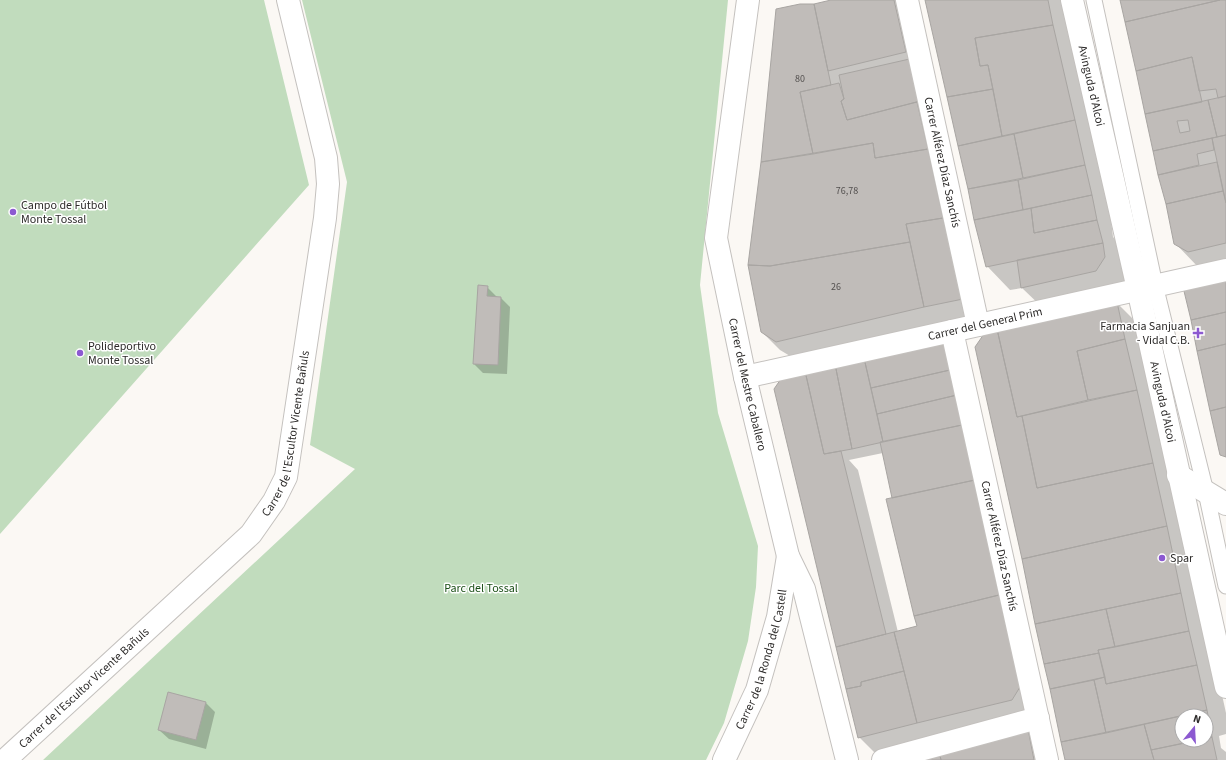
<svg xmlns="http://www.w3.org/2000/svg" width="1226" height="760" font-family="'Source Sans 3',sans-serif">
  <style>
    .green { fill: #c1dcbd }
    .shadow { fill: #0003; fill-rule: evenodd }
    .building { fill: #c0bcb9; stroke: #a8a5a2; fill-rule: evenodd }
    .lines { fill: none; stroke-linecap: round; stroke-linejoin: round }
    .service-casing { stroke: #c4c1be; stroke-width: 17 }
    .minor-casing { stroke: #c4c1be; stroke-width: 24 }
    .secondary-casing { stroke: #c4c1be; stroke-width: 24 }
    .service { stroke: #fff; stroke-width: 15 }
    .minor { stroke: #fff; stroke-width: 22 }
    .secondary { stroke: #fff; stroke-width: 22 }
    .poi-dot { fill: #8c59d1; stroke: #fff; stroke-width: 1.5 }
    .labels { text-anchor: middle; stroke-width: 3; stroke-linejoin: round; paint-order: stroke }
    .number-label { font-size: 10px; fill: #524f4e }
    .street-label { font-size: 12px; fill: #2d2b2a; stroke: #fff }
    .poi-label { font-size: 12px; fill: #2d2b2a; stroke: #fff; text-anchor: start }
    .park-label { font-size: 12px; fill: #1c5018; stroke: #fff }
  </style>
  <rect width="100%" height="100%" fill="#fbf8f4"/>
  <path class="green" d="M0 0H264L309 185 0 534Z
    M302 0H728L700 285 718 413 758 546 756 587 748 641 724 723 706 760H43L355 469 310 445 347 182Z"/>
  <path class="shadow" d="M835 0H908L986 323 795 359 780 350 761 331 814 5Z
    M926 0H1067L1115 219 1111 220 1113 237 1121 245 1129 281 1046 311 1022 288 1010 290 987 266Z
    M1121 0H1226V273L1199 268 1175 243Z
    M487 287 497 297 501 298 510 307 507 374 483 373 474 364Z
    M1117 303 1141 327 1226 713V734L1219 736 1221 748 1226 752V760H1066L976 347ZM1182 716H1206V740H1182Z
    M944 342 1037 706 940 747 882 760 859 737 837 646 784 377ZM883 453 894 498 918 627 898 632 858 470 849 460Z
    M206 703 215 712 206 749 169 739 159 730Z
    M1027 730 1037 740 1041 760H907Z"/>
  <path class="building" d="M831 0H894L906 52 828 71 814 4Z
    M925 0H1048L1053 25 975 38 980 66 988 65 993 89 947 97Z
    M1120 0H1220L1125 22Z
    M1220 0H1226V96L1218 98 1216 89 1199 91 1192 57 1136 71 1125 22Z
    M800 4H814L831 85 800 92 813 154 761 162 776 9Z
    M1053 25 1075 120 1002 136 988 65 980 66 975 38Z
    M1192 57 1202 102 1145 114 1136 71Z
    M914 58 924 100 847 120 841 101 844 99 839 75Z
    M839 83 844 99 841 101 847 120 917 102 928 149 875 158 873 143 813 154 800 92Z
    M993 89 1002 136 958 146 947 97Z
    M1226 96V135L1217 137 1208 100Z
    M1208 100 1217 137 1153 151 1145 114ZM1188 120 1190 131 1180 133 1177 121Z
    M1075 120 1085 165 1023 178 1014 134Z
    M1014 134 1023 178 968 189 958 146Z
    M1226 135V203L1212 138Z
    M1212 138 1214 150 1197 154 1199 165 1158 175 1153 151Z
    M873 143 875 158 928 149 943 218 906 224 910 242 770 266 748 265 761 162Z
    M1217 162 1223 191 1166 204 1158 175Z
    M1085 165 1092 195 1023 210 1018 180Z
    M1018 180 1023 210 974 220 968 189Z
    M1223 191 1226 203V243L1188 252 1174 244 1166 204Z
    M1092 195 1097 220 1034 233 1031 208Z
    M1031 208 1034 233 1097 220 1103 243 986 267 974 220Z
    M943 218 963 299 924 307 906 224Z
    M910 242 924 307 776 342 761 332 748 265 770 266Z
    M1103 243 1105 257 1096 271 1021 288 1017 260Z
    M1226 277V312L1191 320 1183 287Z
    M478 285 488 286 487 296 501 297 498 365 473 364Z
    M1117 302 1125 339 1077 351 1088 400 1017 417 997 329Z
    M1226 312V344L1197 351 1191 320Z
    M997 329 1017 417 1022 416 1037 488 1153 463 1167 526 1022 559 975 347 986 331Z
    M1125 339 1137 390 1088 400 1077 351Z
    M944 341 950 370 871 388 864 358Z
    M1226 344V407L1210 411 1197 351Z
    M864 358 883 442 852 449 835 364Z
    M835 364 852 449 824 454 805 371Z
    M950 370 957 395 877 414 871 388Z
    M805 371 824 454 841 451 886 634 836 647 774 389 783 376Z
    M1137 390 1153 463 1037 488 1022 416Z
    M957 395 962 425 883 442 877 414Z
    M1226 407V457L1220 455 1210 411Z
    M962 425 975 480 892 498 880 442Z
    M975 480 999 595 914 616 886 499Z
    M1167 526 1181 593 1035 624 1022 559Z
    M1181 593 1189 631 1115 647 1106 609Z
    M999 595 1020 687 1012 700 917 723 894 632 917 626 914 616Z
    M1106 609 1115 647 1098 650 1099 653 1044 664 1035 624Z
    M1189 631 1197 665 1106 684 1098 650Z
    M894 632 904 671 861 682V686L846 689 836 647Z
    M1099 653 1105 677 1050 689 1044 664Z
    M1197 665 1207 710 1106 733 1094 680 1105 677 1106 684Z
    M904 671 917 723 858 738 846 689 861 686V682Z
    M1094 680 1106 733 1061 742 1050 689Z
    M168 692 206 702 196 740 158 730Z
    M1207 710 1212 737 1206 739V716H1182V740H1200L1151 750 1144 724Z
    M1144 724 1154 760H1065L1061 742Z
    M1028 729 1034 760H941L939 751Z
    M1212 737 1217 760H1154L1151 750Z
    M939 751 941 760H902Z"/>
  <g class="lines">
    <g class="service-casing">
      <path id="service" d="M1094 0 1155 285 1206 492 1226 586"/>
    </g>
    <g class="minor-casing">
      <g id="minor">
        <path id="s1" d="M748 0 716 238 745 377 788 556 804 589 847 760"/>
        <path id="s2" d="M907 0 978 325"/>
        <path id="s3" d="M952 331 1047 760"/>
        <path id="s4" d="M745 377 1226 270"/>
        <path d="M1178 475 1226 504"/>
        <path id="s5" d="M5 760 251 534 274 501 286 477 325 218 328 184 326 158 288 0"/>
        <path id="s6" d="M724 760 757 690 778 617 788 556"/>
        <path d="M883 760 1038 718"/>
      </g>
    </g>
    <g class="secondary-casing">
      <g id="secondary">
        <path id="s7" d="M1072 0 1138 289 1226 687"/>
      </g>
    </g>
    <use href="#service" class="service"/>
    <use href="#minor" class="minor"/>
    <use href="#secondary" class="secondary"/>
  </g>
  <g class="poi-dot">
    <circle cx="13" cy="212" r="4"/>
    <path d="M1196 327h4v4h4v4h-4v4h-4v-4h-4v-4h4z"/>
    <circle cx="80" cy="353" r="4"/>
    <circle cx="1162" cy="558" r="4"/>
  </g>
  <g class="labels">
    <g class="number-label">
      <text x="800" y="82">80</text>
      <text x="847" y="194">76,78</text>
      <text x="836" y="290">26</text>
    </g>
    <g class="street-label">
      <text dy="4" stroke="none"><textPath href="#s7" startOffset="88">Avinguda d'Alcoi</textPath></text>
      <text dy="4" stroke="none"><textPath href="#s2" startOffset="166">Carrer Alférez Díaz Sanchís</textPath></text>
      <text dy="4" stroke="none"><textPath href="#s4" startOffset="246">Carrer del General Prim</textPath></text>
      <text dy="4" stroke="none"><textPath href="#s1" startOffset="390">Carrer del Mestre Caballero</textPath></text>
      <text dy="4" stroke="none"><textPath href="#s7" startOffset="412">Avinguda d'Alcoi</textPath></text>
      <text dy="4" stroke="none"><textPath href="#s5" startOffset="443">Carrer de l'Escultor Vicente Bañuls</textPath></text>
      <text dy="4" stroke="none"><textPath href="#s3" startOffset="220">Carrer Alférez Díaz Sanchís</textPath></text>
      <text dy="4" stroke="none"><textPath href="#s6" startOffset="108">Carrer de la Ronda del Castell</textPath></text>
      <text dy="4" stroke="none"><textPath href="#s5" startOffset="107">Carrer de l'Escultor Vicente Bañuls</textPath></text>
    </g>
    <g class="poi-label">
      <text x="21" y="209">Campo de Fútbol<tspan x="21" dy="14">Monte Tossal</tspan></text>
      <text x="1190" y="330" text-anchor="end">Farmacia Sanjuan<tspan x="1190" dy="14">- Vidal C.B.</tspan></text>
      <text x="88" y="350">Polideportivo<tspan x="88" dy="14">Monte Tossal</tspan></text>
      <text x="1170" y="562">Spar</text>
    </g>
    <g class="park-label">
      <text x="481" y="592">Parc del Tossal</text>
    </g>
  </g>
  <g transform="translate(1194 728) rotate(18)"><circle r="19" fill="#ffffff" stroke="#abaaaa"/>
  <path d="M0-3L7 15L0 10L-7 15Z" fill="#8c59d1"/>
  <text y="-6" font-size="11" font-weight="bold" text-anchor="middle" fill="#2d2b2a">N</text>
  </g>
</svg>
